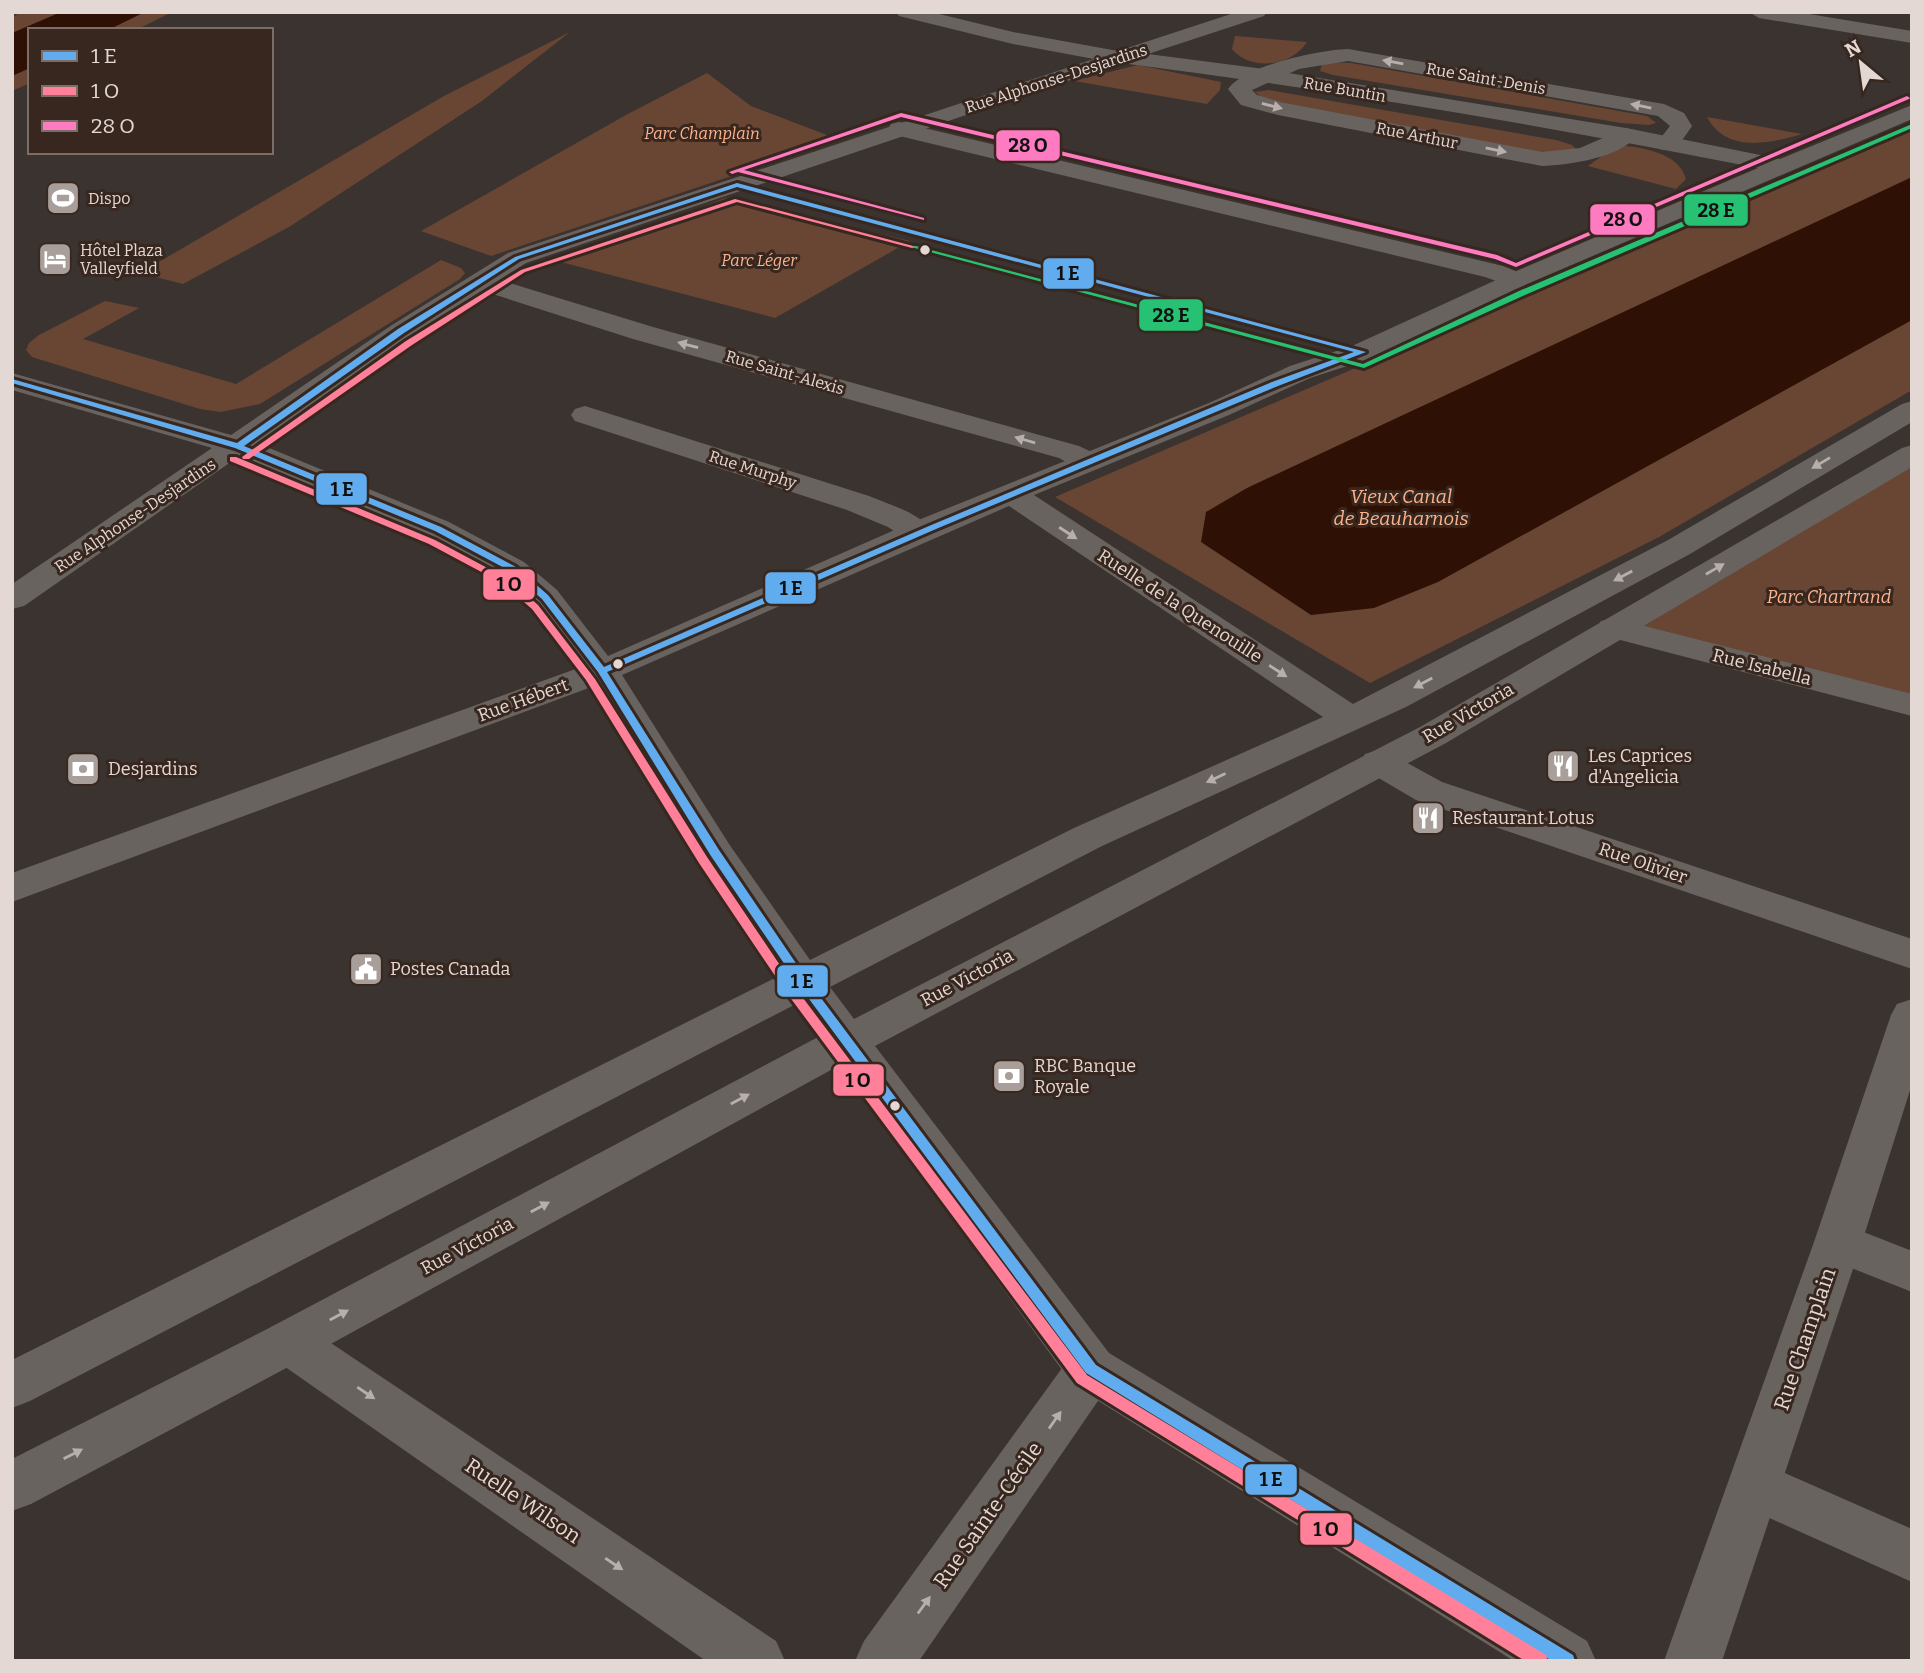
<svg xmlns="http://www.w3.org/2000/svg" width="1924" height="1673" font-family="Bitter,serif">
  <style>
    .green { fill: #694634 }
    .water { fill: #2e1104 }
    .lines { fill: none; stroke-linecap: round; stroke-linejoin: round }
    .street { fill: #696360; fill-rule: evenodd }
    .secondary { fill: #696360; fill-rule: evenodd }
    .bus-1-casing { stroke: #37271f; stroke-width: 6 }
    .bus-2-casing { stroke: #37271f; stroke-width: 6 }
    .bus-3-casing { stroke: #37271f; stroke-width: 6 }
    .bus-4-casing { stroke: #37271f; stroke-width: 6 }
    .bus-1 { fill: #60acee; fill-rule: evenodd }
    .bus-2 { fill: #ff8098; fill-rule: evenodd }
    .bus-3 { fill: #fe7ac1; fill-rule: evenodd }
    .bus-4 { fill: #26c172; fill-rule: evenodd }
    .oneway { fill: #b8afab }
    .bus-dot { fill: #e3d8d3; stroke: #37271f; stroke-width: 2.5 }
    .labels { text-anchor: middle; stroke-width: 6; stroke-linejoin: round; paint-order: stroke }
    .far-street-label { font-size: 16px; fill: #e3d8d3; stroke: #37271f }
    .far-park-label { font-size: 16px; font-style: italic; fill: #feb38d; stroke: #37271f }
    .far-poi-label { font-size: 16px; fill: #e3d8d3; stroke: #37271f; text-anchor: start }
    .park-label { font-size: 18px; font-style: italic; fill: #feb38d; stroke: #37271f }
    .street-label { font-size: 18px; fill: #e3d8d3; stroke: #37271f }
    .poi-label { font-size: 18px; fill: #e3d8d3; stroke: #37271f; text-anchor: start }
    .water-label { font-size: 19px; font-style: italic; fill: #fdb28c; stroke: #37271f }
    .near-street-label { font-size: 21px; fill: #e3d8d3; stroke: #37271f }
    .line-badge { stroke: #37271f; stroke-width: 2.5 }
    .pale-badge-label { font-size: 19px; text-anchor: middle; font-weight: bold; fill: #111 }
  </style>
  <rect width="100%" height="100%" fill="#3b332f"/>
  <path class="green" d="M22 12H172L136 30H30V83L12 91V17Z
    M570 32 482 101 289 227 183 284 140 273 444 96Z
    M1235 36 1307 42C1292 66 1251 72 1232 49Z
    M1330 62 1351 63 1647 116 1656 123 1649 125 1621 123 1333 75 1320 71 1322 64Z
    M1138 65 1221 82 1220 90 1207 104 1074 81Z
    M707 73 751 106 840 140 491 256 421 231 626 115Z
    M1269 90 1556 140 1572 145 1577 150 1532 153 1264 99 1255 92Z
    M1707 117 1802 134C1769 144 1726 153 1707 117Z
    M1912 129V390L1659 537 1370 683 1055 497Z
    M1617 145C1640 147 1679 152 1686 179L1676 189 1588 166Z
    M725 198 910 241 775 318 561 262Z
    M441 260 461 268 465 273 460 279 260 404 221 412 200 409 32 357 26 350 29 343 39 335 105 301 139 308 83 339 236 384Z
    M1912 454V705L1632 633Z"/>
  <path class="water" d="M61 12H145L108 30H30V68L12 76V33Z
    M1912 177V320L1438 582 1374 608 1311 615 1201 542 1206 512 1247 488Z"/>
  <g class="lines">
    <path class="street" d="M1749 12H1797L1912 31V43L1759 18Z
      M1348 49 1664 104 1684 113 1692 126C1683 139 1676 153 1659 149L1656 144 1670 126 1658 116 1348 61 1299 69 1252 90 1257 95 1280 102 1542 152 1580 148 1626 128 1634 130 1637 135C1621 158 1568 165 1542 166L1278 115 1241 105 1228 89C1245 65 1320 50 1348 49Z
      M899 122 1503 266 1525 275 1529 280 1525 285 1516 288 1485 277 891 134 888 129 891 124Z
      M480 274 653 327 1079 446 1100 456 1104 462 1100 468C1083 472 1073 466 1059 458L633 339 471 287 467 282 471 277Z
      M585 406 869 496C890 505 919 512 933 532L928 539 917 541 906 539 888 527 847 510 575 421 571 415 575 409Z
      M1613 618 1912 694V716L1601 635 1596 628 1601 621Z
      M1378 750 1391 754 1442 782 1912 939V969L1416 800 1365 770 1360 762 1365 754Z
      M1838 1222 1912 1251V1292L1821 1256 1814 1242 1821 1228Z
      M289 1320 307 1327 776 1641 785 1661H706L271 1357 264 1342 271 1327Z
      M1091 1347 1109 1353 1116 1369 1109 1385 919 1661H855L864 1641 1073 1353Z
      M1755 1460 1912 1529V1582L1736 1503 1728 1485 1736 1467Z"/>
    <path class="secondary" d="M896 12H931L1013 32 1118 51 1237 12H1267L1264 16 1148 54 1264 69 1626 128 1780 159 1912 105V119L1525 285 1372 358 1310 378 1229 415 1034 495 1353 704 1668 540 1902 404 1912 401V422L1690 554 1406 707 1102 846 830 987 854 1019 1420 727 1902 448 1912 445V467L1446 743 875 1046 1109 1353 1587 1641 1596 1661H1514L1073 1385 840 1065 307 1357 31 1504 12 1511V1459L271 1327 820 1036 796 1004 30 1401 12 1408V1360L777 977 701 862 594 686 12 902V873L581 667 533 604 502 576 427 536 238 457 24 606 12 609V584L212 448 12 390V373L231 435 392 325 508 253 1094 59 1013 44 899 16ZM1121 63C1334 90 1547 126 1758 168L1507 275 1352 346 1290 366 1209 403 906 525 608 656 557 590 524 562 449 522 257 443 410 337 526 263ZM1009 506 1323 717 1074 828 810 960 729 844 622 675Z
      M1912 999V1084L1862 1242 1722 1661H1664L1814 1242 1891 1015 1897 1004Z"/>
    <g class="bus-1-casing">
      <path id="bus-1" d="M737 183 1366 352 1278 386 936 529 607 672 719 850 806 978 1096 1365 1573 1655 1575 1661H1552L1086 1373 798 984 711 856 598 672 542 599 510 571 435 531 235 448 12 383V379L237 443 398 329 515 257ZM737 187 1354 352 1272 382 929 526 604 667 548 595 516 567 441 527 244 446 404 333 519 259Z"/>
    </g>
    <g class="bus-2-casing">
      <path id="bus-2" d="M735 199 917 247 912 248 737 202 525 272 412 345 249 459H243L242 457 406 341 521 270Z
        M230 457H236L435 540 508 579 538 605 595 679 707 857 794 986 1087 1375 1546 1655 1548 1661H1525L1077 1383 786 992 699 863 586 680 532 609 502 583 429 544 230 461Z"/>
    </g>
    <g class="bus-3-casing">
      <path id="bus-3" d="M1907 96 1910 98 1909 99 1516 267 1495 259 901 117 744 170 924 218V220L738 172 732 174 729 172 901 113 1497 255 1516 263Z"/>
    </g>
    <g class="bus-4-casing">
      <path id="bus-4" d="M1912 124V128L1525 295 1364 368 911 247 916 246 1363 364 1519 291Z"/>
    </g>
    <use href="#bus-1" class="bus-1"/>
    <use href="#bus-2" class="bus-2"/>
    <use href="#bus-3" class="bus-3"/>
    <use href="#bus-4" class="bus-4"/>
  </g>
  <defs><path id="oneway-solid" d="M-6-.8H1V-3.2L6.5 0L1 3.2V.8H-6Z" transform="scale(1.75)"/></defs>
  <g class="oneway">
    <use href="#oneway-solid" transform="translate(1393 62) rotate(-170)"/>
    <use href="#oneway-solid" transform="translate(1272 106) rotate(14)"/>
    <use href="#oneway-solid" transform="translate(1641 106) rotate(-168)"/>
    <use href="#oneway-solid" transform="translate(1496 150) rotate(11)"/>
    <use href="#oneway-solid" transform="translate(688 345) rotate(-165)"/>
    <use href="#oneway-solid" transform="translate(1025 440) rotate(-164)"/>
    <use href="#oneway-solid" transform="translate(1821 463) rotate(149)"/>
    <use href="#oneway-solid" transform="translate(1068 533) rotate(33)"/>
    <use href="#oneway-solid" transform="translate(1715 569) rotate(-30)"/>
    <use href="#oneway-solid" transform="translate(1623 576) rotate(152)"/>
    <use href="#oneway-solid" transform="translate(1278 671) rotate(33)"/>
    <use href="#oneway-solid" transform="translate(1423 683) rotate(152)"/>
    <use href="#oneway-solid" transform="translate(1216 778) rotate(155)"/>
    <use href="#oneway-solid" transform="translate(740 1099) rotate(-28)"/>
    <use href="#oneway-solid" transform="translate(540 1207) rotate(-28)"/>
    <use href="#oneway-solid" transform="translate(339 1315) rotate(-28)"/>
    <use href="#oneway-solid" transform="translate(366 1393) rotate(34)"/>
    <use href="#oneway-solid" transform="translate(1055 1420) rotate(-55)"/>
    <use href="#oneway-solid" transform="translate(73 1454) rotate(-27)"/>
    <use href="#oneway-solid" transform="translate(614 1564) rotate(34)"/>
    <use href="#oneway-solid" transform="translate(924 1605) rotate(-54)"/>
  </g>
  <defs>
    <g id="stadium-square" transform="scale(1.75)"><rect x="-9" y="-9" width="18" height="18" rx="4" fill="#a89e9a" stroke="#37271f"/><path d="M0-5a6.5 5 0 1 0 0 10a6.5 5 0 1 0 0-10ZM-3.5-1.8h7v3.6h-7Z" fill="#fff"/></g>
    <g id="hotel-square" transform="scale(1.75)"><rect x="-9" y="-9" width="18" height="18" rx="4" fill="#a89e9a" stroke="#37271f"/><path d="M-6-4.5h1.5V1H6V5H4.5V3h-9V5H-6ZM-4 0a1.8 1.8 0 1 1 3.6 0ZM.5 0V-2.5h3Q6-2.5 6 0Z" fill="#fff"/></g>
    <g id="restaurant-square" transform="scale(1.75)"><rect x="-9" y="-9" width="18" height="18" rx="4" fill="#a89e9a" stroke="#37271f"/><path d="M-5-6h1v4h1v-4h1v4h1v-4h1v5L-1.5 .5V6h-2V.5L-5-1ZM5-6V6H3V1.5H1.5Q1.5-4 5-6Z" fill="#fff"/></g>
    <g id="bank-square" transform="scale(1.75)"><rect x="-9" y="-9" width="18" height="18" rx="4" fill="#a89e9a" stroke="#37271f"/><path d="M-6-4H6V4H-6ZM0-2.3a2.3 2.3 0 1 0 0 4.6a2.3 2.3 0 1 0 0-4.6Z" fill="#fff"/></g>
    <g id="civic-square" transform="scale(1.75)"><rect x="-9" y="-9" width="18" height="18" rx="4" fill="#a89e9a" stroke="#37271f"/><path d="M-.6-6.5H3V-4.5H.6V-3L4-1V1h2V6H-6V1h2V-1L-.6-3ZM-1.2 2.5V6h2.4V2.5Z" fill="#fff"/></g>
  </defs>
  <g fill-rule="evenodd">
    <use href="#stadium-square" x="63" y="198"/>
    <use href="#hotel-square" x="55" y="259"/>
    <use href="#restaurant-square" x="1563" y="766"/>
    <use href="#bank-square" x="83" y="769"/>
    <use href="#restaurant-square" x="1428" y="818"/>
    <use href="#civic-square" x="366" y="969"/>
    <use href="#bank-square" x="1009" y="1076"/>
  </g>
  <g class="bus-dot">
    <circle cx="925" cy="250" r="6"/>
    <circle cx="618" cy="664" r="6"/>
    <circle cx="895" cy="1106" r="6"/>
  </g>
  <g class="labels">
    <g class="far-street-label">
      <text transform="translate(1056 78) rotate(-18)" y="6">Rue Alphonse-Desjardins</text>
      <text transform="translate(1486 78) rotate(10)" y="6">Rue Saint-Denis</text>
      <text transform="translate(1345 89) rotate(10)" y="6">Rue Buntin</text>
      <text transform="translate(1417 135) rotate(11)" y="6">Rue Arthur</text>
      <text transform="translate(785 372) rotate(16)" y="6">Rue Saint-Alexis</text>
      <text transform="translate(753 469) rotate(18)" y="6">Rue Murphy</text>
      <text transform="translate(135 515) rotate(-34)" y="6">Rue Alphonse-Desjardins</text>
    </g>
    <g class="far-park-label">
      <text x="702" y="139">Parc Champlain</text>
      <text x="759" y="266">Parc Léger</text>
    </g>
    <g class="far-poi-label">
      <text x="88" y="204">Dispo</text>
      <text x="80" y="256">Hôtel Plaza<tspan x="80" dy="18">Valleyfield</tspan></text>
    </g>
    <g class="park-label">
      <text x="1829" y="603">Parc Chartrand</text>
    </g>
    <g class="street-label">
      <text transform="translate(1180 606) rotate(33)" y="6">Ruelle de la Quenouille</text>
      <text transform="translate(1762 667) rotate(14)" y="6">Rue Isabella</text>
      <text transform="translate(523 700) rotate(-20)" y="6">Rue Hébert</text>
      <text transform="translate(1468 713) rotate(-30)" y="6">Rue Victoria</text>
      <text transform="translate(1643 863) rotate(19)" y="6">Rue Olivier</text>
      <text transform="translate(967 978) rotate(-28)" y="6">Rue Victoria</text>
      <text transform="translate(467 1246) rotate(-28)" y="6">Rue Victoria</text>
    </g>
    <g class="poi-label">
      <text x="1588" y="762">Les Caprices<tspan x="1588" dy="21">d'Angelicia</tspan></text>
      <text x="108" y="775">Desjardins</text>
      <text x="1452" y="824">Restaurant Lotus</text>
      <text x="390" y="975">Postes Canada</text>
      <text x="1034" y="1072">RBC Banque<tspan x="1034" dy="21">Royale</tspan></text>
    </g>
    <g class="water-label">
      <text x="1401" y="503">Vieux Canal<tspan x="1401" dy="22">de Beauharnois</tspan></text>
    </g>
    <g class="near-street-label">
      <text transform="translate(1805 1339) rotate(-71)" y="7">Rue Champlain</text>
      <text transform="translate(523 1501) rotate(34)" y="7">Ruelle Wilson</text>
      <text transform="translate(988 1515) rotate(-55)" y="7">Rue Sainte-Cécile</text>
    </g>
  </g>
  <g class="line-badge">
    <rect x="995" y="129" width="66" height="33" rx="7" fill="#fe7ac1"/>
    <rect x="1683" y="193" width="66" height="34" rx="7" fill="#26c172"/>
    <rect x="1589" y="203" width="67" height="33" rx="7" fill="#fe7ac1"/>
    <rect x="1042" y="257" width="53" height="33" rx="7" fill="#60acee"/>
    <rect x="1138" y="298" width="66" height="34" rx="7" fill="#26c172"/>
    <rect x="315" y="472" width="53" height="34" rx="7" fill="#60acee"/>
    <rect x="482" y="568" width="54" height="33" rx="7" fill="#ff8098"/>
    <rect x="764" y="571" width="53" height="34" rx="7" fill="#60acee"/>
    <rect x="776" y="964" width="53" height="34" rx="7" fill="#60acee"/>
    <rect x="832" y="1063" width="53" height="34" rx="7" fill="#ff8098"/>
    <rect x="1244" y="1463" width="54" height="33" rx="7" fill="#60acee"/>
    <rect x="1299" y="1512" width="54" height="34" rx="7" fill="#ff8098"/>
  </g>
  <g class="pale-badge-label">
    <text x="1028" y="152">28 O</text>
    <text x="1716" y="217">28 E</text>
    <text x="1623" y="226">28 O</text>
    <text x="1068" y="280">1 E</text>
    <text x="1171" y="322">28 E</text>
    <text x="342" y="496">1 E</text>
    <text x="509" y="591">1 O</text>
    <text x="791" y="595">1 E</text>
    <text x="802" y="988">1 E</text>
    <text x="858" y="1087">1 O</text>
    <text x="1271" y="1486">1 E</text>
    <text x="1326" y="1536">1 O</text>
  </g>
  <rect width="1924" height="1673" fill="none" stroke="#e3d8d3" stroke-width="28"/>
  <rect x="28" y="28" width="245" height="126" fill="#37271f" stroke="#7c6e67" stroke-width="2"/>
  <rect x="42" y="51" width="35" height="10" fill="#60acee" stroke="#7c6e67" stroke-width="2"/>
  <text x="91" y="63" font-size="21" fill="#e3d8d3">1 E</text>
  <rect x="42" y="86" width="35" height="10" fill="#ff8098" stroke="#7c6e67" stroke-width="2"/>
  <text x="91" y="98" font-size="21" fill="#e3d8d3">1 O</text>
  <rect x="42" y="121" width="35" height="10" fill="#fe7ac1" stroke="#7c6e67" stroke-width="2"/>
  <text x="91" y="133" font-size="21" fill="#e3d8d3">28 O</text>
  <g transform="translate(1861 63) rotate(331)" stroke="#37271f" stroke-width="5" paint-order="stroke">
  <path d="M0-5L12 26L0 18L-12 26Z" fill="#e3d8d3"/>
  <text y="-10" font-size="19" font-weight="bold" text-anchor="middle" fill="#e3d8d3">N</text>
  </g>
</svg>
